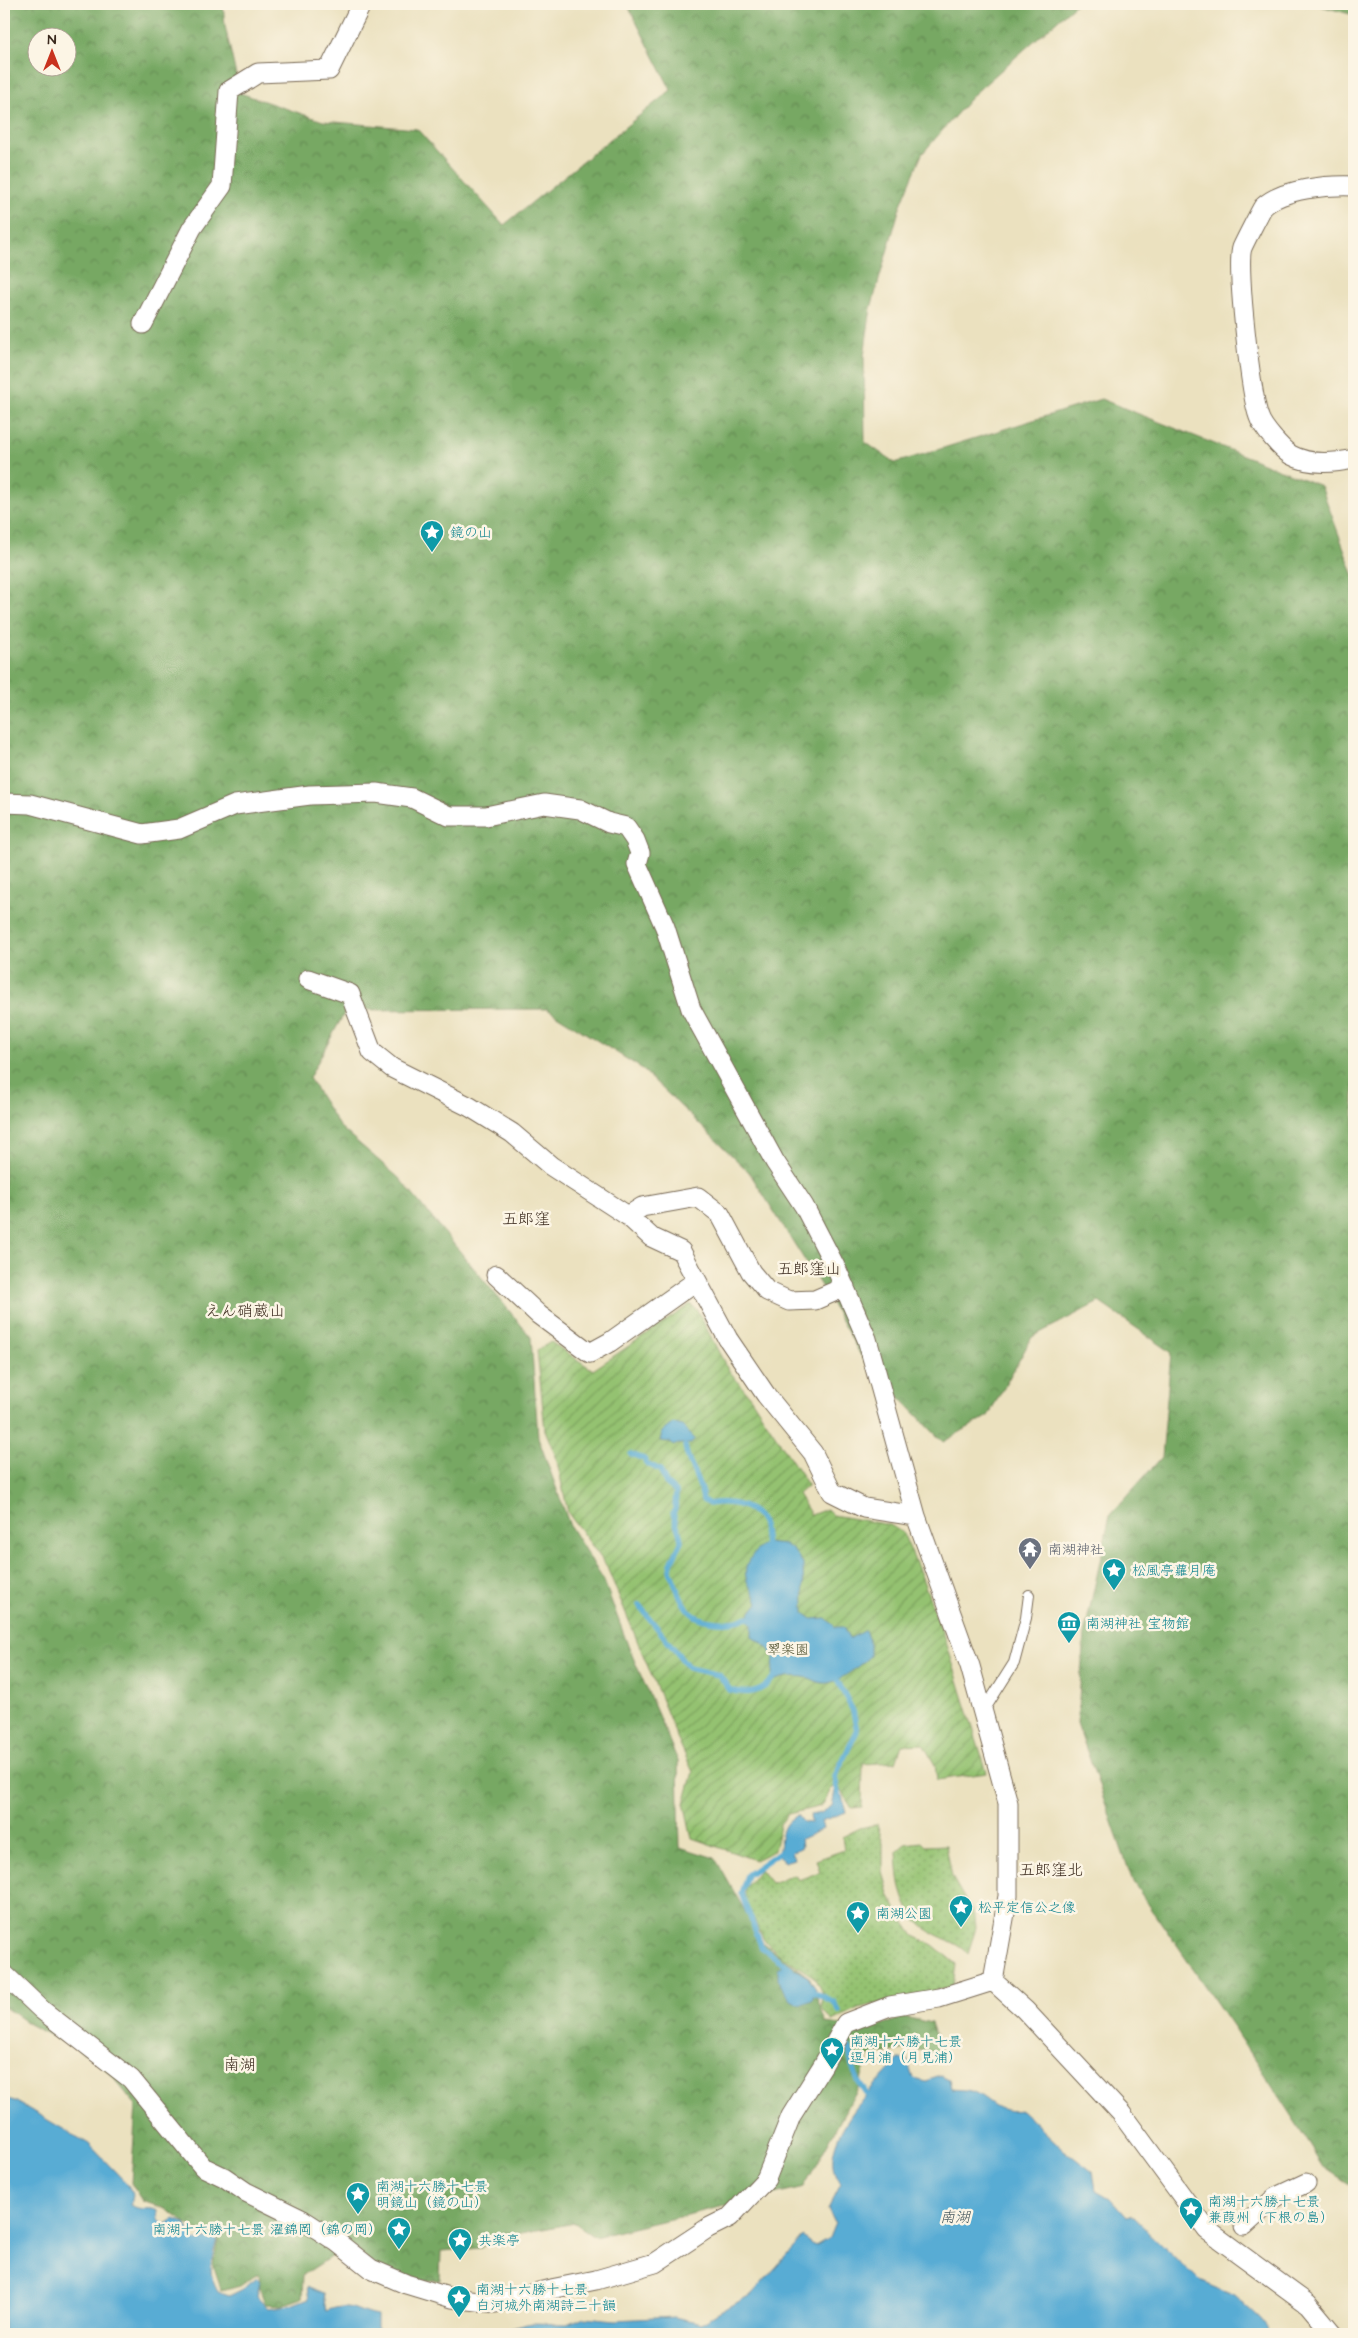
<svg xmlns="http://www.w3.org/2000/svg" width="1358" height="2338" font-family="'Architects Daughter','Klee One',sans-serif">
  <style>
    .grass { fill: url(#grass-dots); stroke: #687648 }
    .forest { fill: url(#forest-crowns); stroke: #596940; fill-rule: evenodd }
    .garden { fill: url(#garden-furrows); stroke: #687648 }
    .water { fill: #59acd4; stroke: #4a6b79 }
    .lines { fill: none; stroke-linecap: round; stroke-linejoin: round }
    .stream { stroke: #59acd4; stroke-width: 5.5 }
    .lane-casing { stroke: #796a56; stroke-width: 12 }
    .street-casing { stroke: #796a56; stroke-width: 21 }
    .lane { stroke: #fff; stroke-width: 10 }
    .street { stroke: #fff; stroke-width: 19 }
    .labels { text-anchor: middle; stroke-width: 5; stroke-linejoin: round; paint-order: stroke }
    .culture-label { font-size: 14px; fill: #0d838f; stroke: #fcf5e5; text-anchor: start }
    .worship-label { font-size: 14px; fill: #5b616d; stroke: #fcf5e5; text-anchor: start }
    .park-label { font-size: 14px; fill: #565837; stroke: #fcf5e5 }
    .water-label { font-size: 15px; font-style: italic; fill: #46585e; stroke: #fcf5e5 }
    .quarter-label { font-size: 16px; fill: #3b2a1e; stroke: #fcf5e5 }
  </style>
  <defs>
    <pattern id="grass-dots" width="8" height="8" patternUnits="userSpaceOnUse" patternTransform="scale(1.25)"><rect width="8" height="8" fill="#94c271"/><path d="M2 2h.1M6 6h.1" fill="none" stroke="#7a9e5c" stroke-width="1.8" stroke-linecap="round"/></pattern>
    <pattern id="forest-crowns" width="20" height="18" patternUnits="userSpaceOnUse" patternTransform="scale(1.25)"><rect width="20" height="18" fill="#77a863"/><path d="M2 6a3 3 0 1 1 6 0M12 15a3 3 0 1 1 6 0" fill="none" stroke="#638951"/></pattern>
    <pattern id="garden-furrows" width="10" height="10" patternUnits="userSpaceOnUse" patternTransform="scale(1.25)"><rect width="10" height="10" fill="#94c271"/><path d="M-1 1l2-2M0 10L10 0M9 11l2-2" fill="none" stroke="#7a9e5c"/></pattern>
  </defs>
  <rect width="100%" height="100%" fill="#fcf5e5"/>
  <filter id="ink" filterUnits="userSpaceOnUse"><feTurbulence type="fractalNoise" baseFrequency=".02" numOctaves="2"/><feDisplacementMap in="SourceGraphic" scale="10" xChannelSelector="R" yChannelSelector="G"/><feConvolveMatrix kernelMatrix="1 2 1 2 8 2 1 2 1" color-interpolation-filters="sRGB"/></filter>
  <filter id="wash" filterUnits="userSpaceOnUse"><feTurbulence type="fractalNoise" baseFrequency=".0096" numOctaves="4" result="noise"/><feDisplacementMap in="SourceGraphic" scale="20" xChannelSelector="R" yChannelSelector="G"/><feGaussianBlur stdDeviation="1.12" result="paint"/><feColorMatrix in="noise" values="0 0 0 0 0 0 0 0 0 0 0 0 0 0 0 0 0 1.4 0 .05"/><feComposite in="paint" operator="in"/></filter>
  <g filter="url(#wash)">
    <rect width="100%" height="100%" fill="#ebe1bf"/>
    <path class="grass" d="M877 1824 883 1843V1871L889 1894 898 1912 914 1936 933 1945 956 1964 953 1987 858 2008 832 2021 822 2009 821 1991 814 1977 780 1955 764 1940 745 1902V1888L760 1869 771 1883 795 1875 798 1880 820 1872 816 1860 844 1850 842 1837 860 1828Z
      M921 1842 925 1846 946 1845 952 1877 975 1917 976 1928 968 1953C956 1941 941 1939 928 1930 901 1913 898 1879 897 1851L905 1844Z"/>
    <path class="forest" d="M4 4H223L225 26 240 93 323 121 417 129 504 225 671 90 627 4H1076L974 94 922 154 900 207 871 308 864 356 865 442 895 463 1101 399 1321 486 1354 576V2187L1325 2168 1242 2040 1133 1882 1077 1723 1084 1635 1110 1515 1162 1457 1171 1352 1099 1302 1032 1337 988 1416 943 1442 864 1361 826 1294 749 1172 641 1068 547 1009 346 1010 309 1078 339 1126 399 1178 531 1337 538 1437 570 1526 604 1581 629 1648 678 1761 680 1847 715 1858 763 1943 810 1978 826 2023 870 2029 905 2017 931 2023 942 2054 908 2048 868 2057 859 2086 804 2187 595 2237 575 2223 495 2238 481 2248 441 2251 440 2280 411 2281 378 2267 349 2245 303 2275 302 2298 282 2305 265 2304 260 2289 259 2273 240 2286 222 2291 213 2264 218 2239 196 2230 166 2209 142 2201 131 2183 136 2105 98 2060 29 2024 4 2007ZM38 38H68V68H38Z
      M1313 4H1354V15Z"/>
    <path class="garden" d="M691 1304 697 1310 727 1368 751 1398 808 1485 798 1494 811 1515 827 1509 833 1515 890 1525 903 1533 921 1575 947 1645 987 1773 937 1780 935 1765 923 1744 902 1745 896 1762 863 1764 862 1807 852 1808 837 1785 831 1789 822 1806 788 1814 780 1824 777 1842 773 1851 755 1860 692 1838 684 1803 693 1772 679 1742 606 1565 568 1513 556 1457 545 1430 537 1350 551 1342 593 1370Z"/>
    <path class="water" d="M673 1423 682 1426 695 1439 691 1444H678L673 1446 670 1442 660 1441 662 1432Z
      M765 1543 786 1545 793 1550 803 1563 804 1613 812 1619 826 1618 835 1627H843L849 1639 865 1630 870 1644V1656C860 1665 837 1685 823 1683 818 1683 813 1679 809 1678 794 1675 784 1676 771 1682L774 1658 767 1647 752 1636V1624L747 1617 758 1603C756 1594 750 1589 747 1581 741 1565 754 1552 765 1543Z
      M835 1791 842 1796 846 1812 821 1821 823 1829 801 1839 802 1847 792 1852 794 1859 784 1862 778 1853C782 1836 780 1823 798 1815L803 1822 811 1823 810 1815 821 1813 832 1806Z
      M786 1964 808 1977 816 1989 812 2000 800 2005 791 2000 778 1981V1968Z
      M899 2059 907 2060 913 2078 926 2081 941 2076 949 2080 951 2089C957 2090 965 2089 971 2091 992 2099 993 2114 1022 2110L1064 2150 1093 2172 1096 2190 1110 2198 1127 2217 1132 2216 1199 2281 1235 2296 1261 2320 1267 2328 1269 2334H487L531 2323 568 2324 584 2317 616 2320 674 2317 701 2323 752 2294 803 2237 815 2246 829 2238 835 2223 828 2209 841 2184C810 2146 875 2086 899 2059Z
      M4 2098 15 2101 89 2144 128 2185 133 2195 131 2205C142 2212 148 2206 158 2211L159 2219 165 2225 174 2219 185 2223 193 2240 200 2241 210 2237 217 2240C211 2261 207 2272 218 2292L229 2296 243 2289 257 2278 260 2281 257 2296 268 2308 291 2305 309 2298 307 2287 323 2294 326 2311C351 2301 355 2312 377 2316V2334H4Z"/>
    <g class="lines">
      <path class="stream" d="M685 1446C688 1466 701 1480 703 1500L709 1504C726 1501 749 1503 760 1519 766 1526 764 1541 767 1550
        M631 1454 644 1459 646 1463 660 1470 666 1483 676 1492 675 1509 673 1513C674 1519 682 1537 681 1542 678 1551 670 1560 670 1570 671 1574 673 1578 674 1581 681 1600 687 1618 710 1621 722 1623 737 1623 747 1617L753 1618
        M639 1605 689 1668 719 1675 730 1690C747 1695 763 1692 774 1677
        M834 1674 853 1711 857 1731 835 1776 839 1799
        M784 1849 747 1875 741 1893 762 1948 791 1968
        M809 1990 834 2002 839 2011
        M849 2047C850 2064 856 2079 866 2093"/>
    </g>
  </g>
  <g filter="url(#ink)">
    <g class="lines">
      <g class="lane-casing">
        <path id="lane" d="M983 1712 1014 1663 1026 1618 1029 1595"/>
      </g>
      <g class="street-casing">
        <path id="street" d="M1354 186C1329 185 1283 188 1263 207 1261 210 1244 243 1242 248 1236 266 1251 397 1259 417 1262 427 1282 450 1291 455 1309 465 1335 463 1354 459
          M143 324 192 228 222 186 229 91 258 73 329 70 359 9V4
          M4 803 30 804 142 834 179 829 235 805 310 795 376 793 412 798 449 816H486L544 804 580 809 609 823 626 827 635 840 640 853 637 864 665 927 691 1009 775 1162 804 1206 837 1270 867 1339 916 1516 970 1666 1008 1803V1896L993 1981
          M308 979 350 994 372 1052 392 1068 470 1107 512 1133 551 1166 628 1216 651 1237 681 1251 728 1339 766 1395 813 1453 832 1492 864 1508 916 1516
          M628 1216 642 1207 698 1197 720 1214 751 1272 767 1291 789 1301 815 1300 845 1287
          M496 1275 539 1315 590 1353 610 1342 696 1281
          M4 1974 42 2010 131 2079 203 2167 224 2177 246 2192 303 2220 337 2242 371 2269 406 2284 452 2298 495 2303 551 2289 596 2280 655 2263 708 2228 730 2217 766 2179 791 2116 823 2065 846 2023 890 2006 939 1998 993 1981 1025 2010 1121 2113 1207 2230 1308 2304 1333 2334
          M1244 2226 1276 2197 1306 2183"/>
      </g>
      <use href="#lane" class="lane"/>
      <use href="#street" class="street"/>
    </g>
  </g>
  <defs>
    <g id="sight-pin" transform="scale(1.25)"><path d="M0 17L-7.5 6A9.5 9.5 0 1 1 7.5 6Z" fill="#0f9aa8" stroke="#fcf5e5"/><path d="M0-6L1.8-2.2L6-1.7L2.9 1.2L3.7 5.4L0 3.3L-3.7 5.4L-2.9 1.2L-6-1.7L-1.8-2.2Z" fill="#fff"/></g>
    <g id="temple-pin" transform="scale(1.25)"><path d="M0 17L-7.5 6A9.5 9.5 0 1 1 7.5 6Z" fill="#6b7280" stroke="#fcf5e5"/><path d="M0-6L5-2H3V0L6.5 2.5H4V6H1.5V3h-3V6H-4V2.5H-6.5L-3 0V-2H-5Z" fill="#fff"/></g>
    <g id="museum-pin" transform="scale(1.25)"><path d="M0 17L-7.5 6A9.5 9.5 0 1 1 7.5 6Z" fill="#0f9aa8" stroke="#fcf5e5"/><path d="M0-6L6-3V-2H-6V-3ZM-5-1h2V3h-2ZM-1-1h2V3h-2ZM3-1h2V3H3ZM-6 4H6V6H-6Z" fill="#fff"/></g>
  </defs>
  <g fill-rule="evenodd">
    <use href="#sight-pin" x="432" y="532"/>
    <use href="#temple-pin" x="1030" y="1549"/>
    <use href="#sight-pin" x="1114" y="1570"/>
    <use href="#museum-pin" x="1069" y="1623"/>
    <use href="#sight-pin" x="961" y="1907"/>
    <use href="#sight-pin" x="858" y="1913"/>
    <use href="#sight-pin" x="832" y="2049"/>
    <use href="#sight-pin" x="358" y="2194"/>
    <use href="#sight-pin" x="1191" y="2209"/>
    <use href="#sight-pin" x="399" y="2229"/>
    <use href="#sight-pin" x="460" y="2240"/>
    <use href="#sight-pin" x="459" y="2297"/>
  </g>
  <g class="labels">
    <g class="culture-label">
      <text x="450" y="537">鏡の山</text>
      <text x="1132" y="1575">松風亭蘿月庵</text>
      <text x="1086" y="1628">南湖神社 宝物館</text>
      <text x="978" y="1912">松平定信公之像</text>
      <text x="876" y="1918">南湖公園</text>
      <text x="850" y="2046">南湖十六勝十七景<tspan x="850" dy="16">逗月浦（月見浦）</tspan></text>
      <text x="376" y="2191">南湖十六勝十七景<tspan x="376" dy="16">明鏡山（鏡の山）</tspan></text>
      <text x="1208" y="2206">南湖十六勝十七景<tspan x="1208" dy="16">兼葭州（下根の島）</tspan></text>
      <text x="382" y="2234" text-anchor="end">南湖十六勝十七景 濯錦岡（錦の岡）</text>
      <text x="478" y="2245">共楽亭</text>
      <text x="476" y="2294">南湖十六勝十七景<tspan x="476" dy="16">白河城外南湖詩二十韻</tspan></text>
    </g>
    <g class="worship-label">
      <text x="1048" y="1554">南湖神社</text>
    </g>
    <g class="park-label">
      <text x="788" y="1654">翠楽園</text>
    </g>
    <g class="water-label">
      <text x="955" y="2222">南湖</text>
    </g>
    <g class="quarter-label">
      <text x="526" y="1224">五郎窪</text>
      <text x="809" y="1274">五郎窪山</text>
      <text x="245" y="1316">えん硝蔵山</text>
      <text x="1051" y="1875">五郎窪北</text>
      <text x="240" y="2070">南湖</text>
    </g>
  </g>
  <rect width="1358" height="2338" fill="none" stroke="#fcf5e5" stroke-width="20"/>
  <g transform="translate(52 52)"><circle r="24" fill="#fcf5e5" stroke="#afa495"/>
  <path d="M0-4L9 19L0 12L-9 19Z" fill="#c8321e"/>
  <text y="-8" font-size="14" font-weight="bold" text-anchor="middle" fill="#3b2a1e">N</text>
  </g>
</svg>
